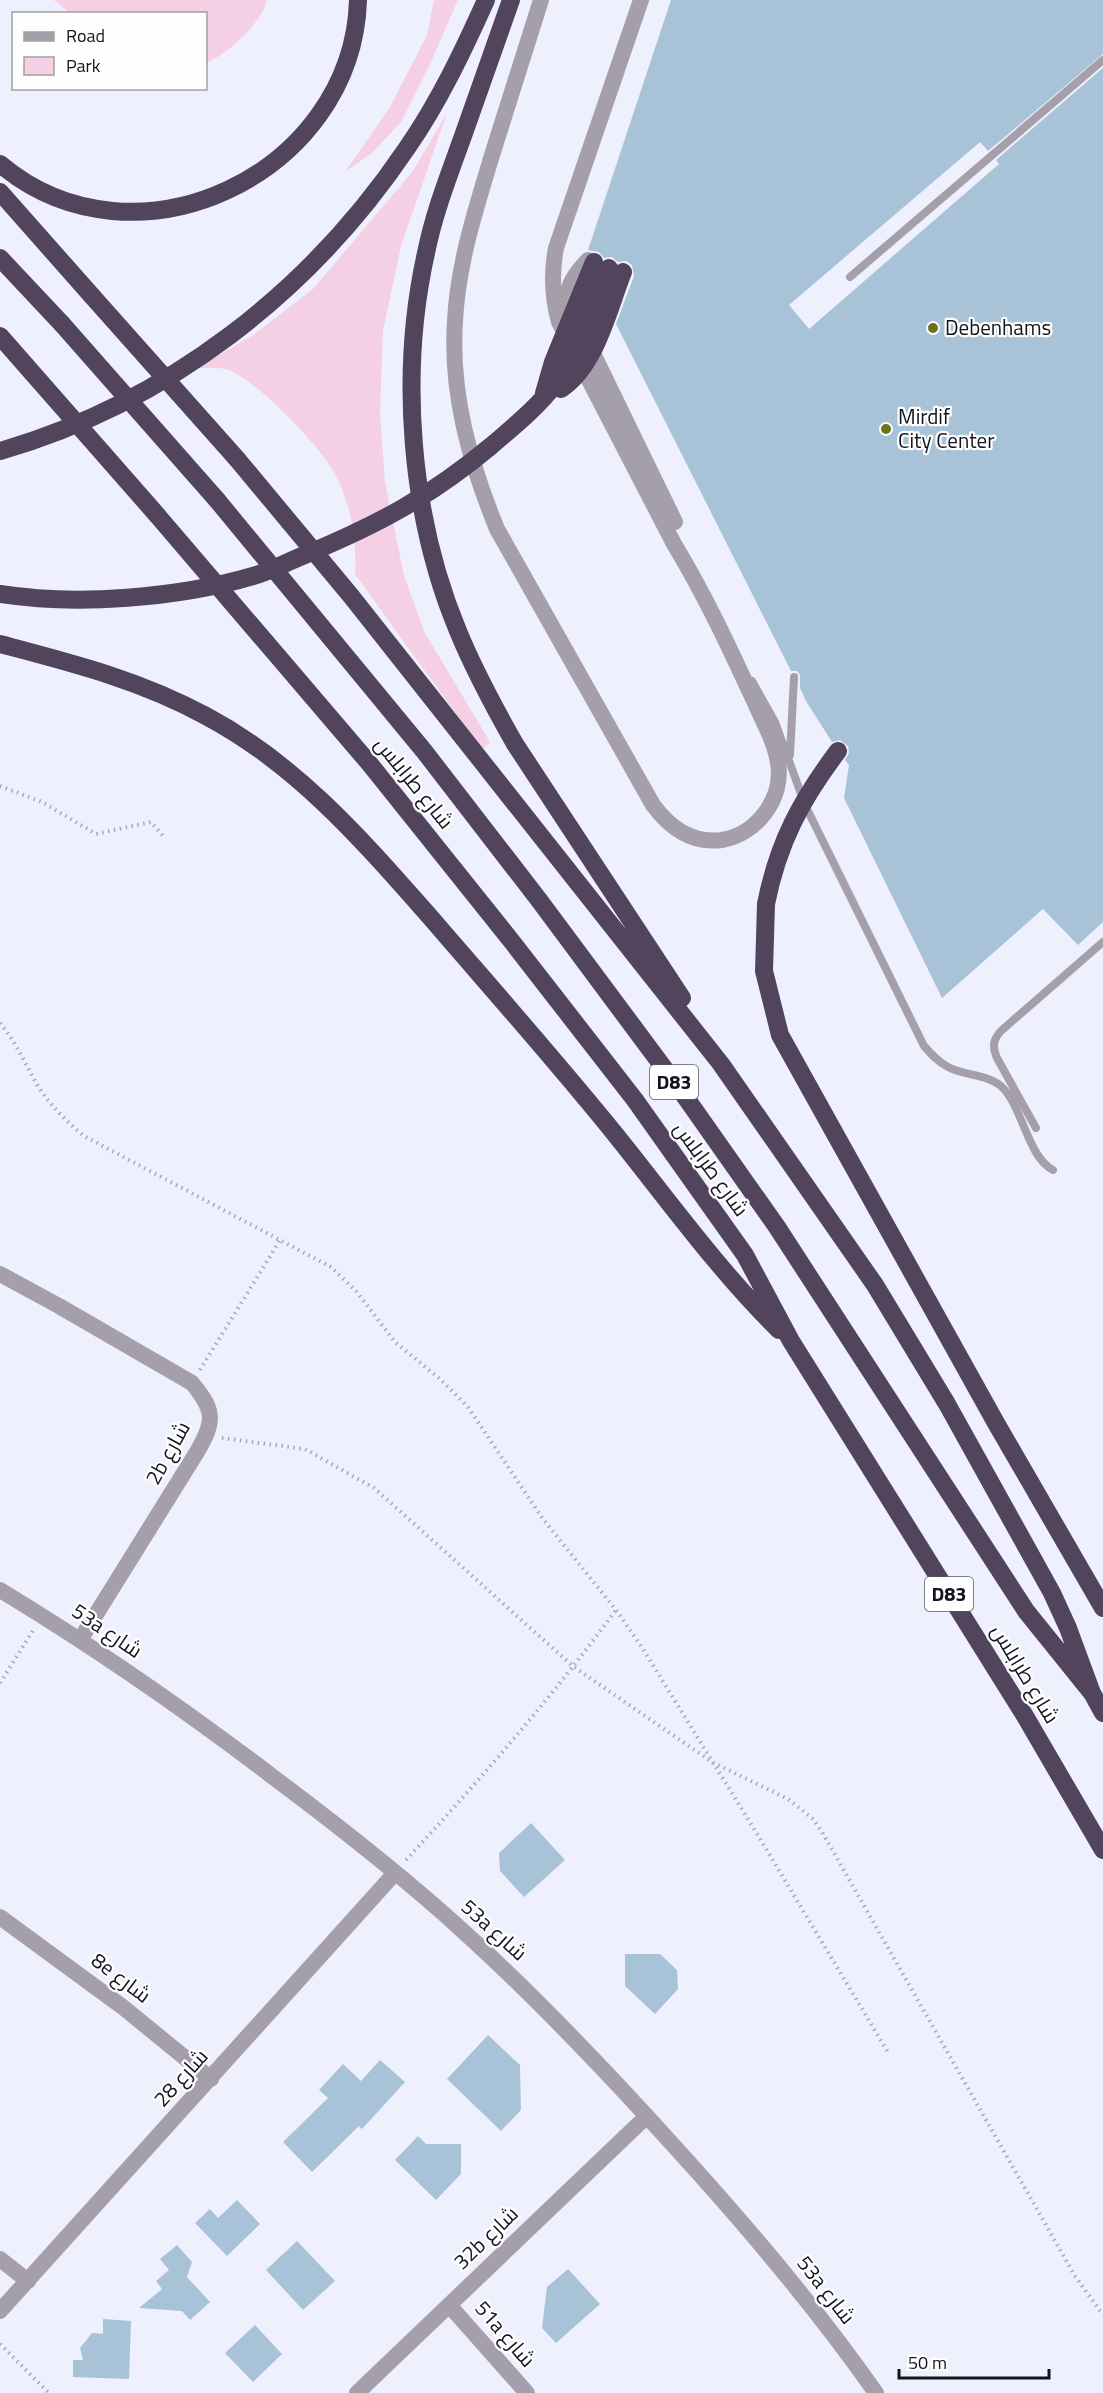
<svg xmlns="http://www.w3.org/2000/svg" width="1103" height="2393" font-family="'Titillium Web',Cairo,sans-serif">
  <style>
    .green { fill: #f5d0e5 }
    .building { fill: #a8c2d8 }
    .lines { fill: none; stroke-linecap: round; stroke-linejoin: round }
    .path { stroke: #a7a9b5; stroke-width: 4; stroke-dasharray: 1.5 4.5; stroke-linecap: butt }
    .lane { stroke: #a59fab; stroke-width: 8 }
    .street { stroke: #a59fab; stroke-width: 16 }
    .highway { stroke: #51445c; stroke-width: 18 }
    .highway-bridge { stroke: #51445c; stroke-width: 18 }
    .poi-dot { fill: #6c731c; stroke: #fefefe; stroke-width: 2 }
    .labels { text-anchor: middle; stroke-width: 4.5; stroke-linejoin: round; paint-order: stroke }
    .shield { fill: #fefefe; stroke: #595a61; stroke-width: 1.5 }
    .shield-label { font-size: 20px; font-weight: bold; fill: #12141e }
    .poi-label { font-size: 21px; fill: #12141e; stroke: #fefefe; text-anchor: start }
    .street-label { font-size: 21px; fill: #12141e; stroke: #fefefe }
  </style>
  <rect width="100%" height="100%" fill="#eef0fd"/>
  <path class="green" d="M54 0H267C261 24 228 54 206 63V14L70 13Z
    M434 0H458L430 64 401 122 373 152 345 172 390 107 427 35Z
    M447 113 401 246 383 331 380 414 385 482 404 576 425 633 490 742 482 750 355 574C357 541 351 505 336 476 322 448 254 376 225 369 216 367 205 368 197 368L253 335 313 289 413 171Z"/>
  <path class="building" d="M671 0H1103V54L988 151 980 142 789 305 809 329 999 164 996 160 1103 68V922L1078 945 1043 909 942 998 844 798 849 765 845 760 849 753 848 746 840 740 832 742 806 701 800 688V675L797 671H791L616 324 634 276 632 265 626 261 618 262 612 257 604 258 599 252 588 250Z
    M531 1823 565 1860 524 1897 500 1871 499 1853Z
    M625 1954H660L677 1970 678 1989 655 2014 625 1986Z
    M488 2035 520 2065 521 2110 501 2131 447 2079Z
    M380 2060 405 2082 362 2129 359 2126 312 2172 283 2142 328 2098 319 2090 343 2064 361 2081Z
    M418 2136 426 2144H461V2174L436 2200 395 2160Z
    M237 2200 260 2224 227 2256 195 2223 210 2209 218 2218Z
    M297 2241 335 2281 303 2310 266 2270Z
    M177 2245 192 2262 187 2277 210 2302 190 2320 182 2311 139 2308 162 2289 156 2281 169 2270 160 2259Z
    M568 2269 600 2304 556 2343 542 2328 547 2287Z
    M103 2319 131 2321 129 2379 73 2377V2360H83L80 2348 92 2333 103 2334Z
    M255 2325 282 2354 253 2382 225 2353Z"/>
  <g class="lines">
    <path class="path" d="M0 786 42 802 96 834 151 822 164 837
      M0 1023C17 1043 26 1066 39 1088 52 1107 67 1122 84 1136L331 1267 356 1291 395 1342 440 1379 468 1407 543 1519 616 1610 643 1649 759 1837 889 2054
      M200 1370 280 1240
      M222 1438 305 1449 374 1488 574 1667 712 1762 788 1799 813 1819 822 1832 1075 2276 1103 2315
      M0 1683 34 1629
      M406 1860C480 1780 551 1698 616 1610
      M0 2344 49 2393"/>
    <path class="lane" d="M850 277 1103 60
      M752 681 775 722 805 805 924 1046C931 1054 938 1062 948 1067 965 1076 989 1074 1003 1088 1023 1109 1028 1157 1053 1170
      M790 755 794 677
      M1036 1128 997 1058C992 1046 993 1039 1002 1030L1103 942"/>
    <path class="street" d="M541 0C525 51 509 102 493 152 476 208 458 263 455 321 450 393 470 463 497 529L653 805C670 828 692 844 722 840 757 834 784 798 778 763 775 742 763 722 755 703 730 649 705 595 674 544L559 322C552 297 551 274 556 248L641 0
      M576 320C563 291 567 283 588 260
      M588 343 675 522
      M0 1274 59 1306 192 1383C215 1411 215 1421 197 1452L80 1640
      M0 1590C96 1648 188 1712 277 1780 341 1828 405 1878 464 1932 538 1999 607 2072 674 2146 746 2225 815 2306 876 2393
      M0 1917 124 2008 211 2079
      M0 2259 28 2281
      M449 2305 527 2393
      M0 2311 395 1873
      M357 2393 647 2116"/>
    <path class="highway" d="M511 0C495 45 479 91 463 136 449 175 434 213 426 253 399 374 410 516 458 631 474 670 494 707 515 744L682 998
      M0 164C135 278 353 174 358 0
      M0 192 92 296
      M0 258 62 324
      M0 451C167 403 310 292 407 148 439 102 463 51 486 0
      M237 459 351 596 721 1064 875 1285 947 1404 1052 1593 1068 1628 1092 1693
      M217 500 424 751 539 900 684 1095 777 1227 1026 1611 1092 1693 1103 1713
      M157 515 369 763 513 943 635 1100 745 1255 791 1341 1025 1716 1103 1850
      M0 644C72 663 140 680 206 716 298 765 363 841 431 918 493 990 555 1060 615 1134 668 1200 718 1270 779 1330
      M766 904 764 971 780 1035 996 1423 1103 1608"/>
    <path class="highway-bridge" d="M92 296 237 459
      M62 324 217 500
      M0 336 157 515
      M561 389C596 366 608 310 623 272
      M544 393 553 362 594 262
      M0 594C77 606 178 598 253 576 271 571 289 561 307 554 379 524 431 496 491 446 513 427 538 407 556 383 582 350 594 306 609 268
      M766 904C778 843 801 800 838 751"/>
  </g>
  <g class="poi-dot">
    <circle cx="933" cy="328" r="6"/>
    <circle cx="886" cy="429" r="6"/>
  </g>
  <g class="labels">
    <g class="shield">
      <rect x="650" y="1065" width="48" height="34" rx="4.5"/>
      <rect x="925" y="1577" width="48" height="34" rx="4.5"/>
    </g>
    <g class="shield-label">
      <text x="674" y="1089">D83</text>
      <text x="949" y="1601">D83</text>
    </g>
    <g class="poi-label">
      <text x="945" y="335">Debenhams</text>
      <text x="898" y="424">Mirdif<tspan x="898" dy="24">City Center</tspan></text>
    </g>
    <g class="street-label">
      <text transform="translate(414 783) rotate(51)" y="7">شارع طرابلس</text>
      <text transform="translate(711 1169) rotate(54)" y="7">شارع طرابلس</text>
      <text transform="translate(168 1453) rotate(-61)" y="7">2b شارع</text>
      <text transform="translate(107 1631) rotate(34)" y="7">53a شارع</text>
      <text transform="translate(1025 1674) rotate(59)" y="7">شارع طرابلس</text>
      <text transform="translate(494 1930) rotate(42)" y="7">53a شارع</text>
      <text transform="translate(121 1978) rotate(37)" y="7">8e شارع</text>
      <text transform="translate(181 2078) rotate(-48)" y="7">شارع 28</text>
      <text transform="translate(486 2238) rotate(-44)" y="7">32b شارع</text>
      <text transform="translate(826 2290) rotate(52)" y="7">53a شارع</text>
      <text transform="translate(505 2334) rotate(49)" y="7">51a شارع</text>
    </g>
  </g>
  <rect x="12" y="12" width="195" height="78" fill="#fefefe" stroke="#a0a0a4" stroke-width="1.5"/>
  <rect x="24" y="32" width="30" height="9" fill="#a59fab" stroke="#a0a0a4" stroke-width="1.5"/>
  <text x="66" y="42" font-size="18" fill="#12141e">Road</text>
  <rect x="24" y="57" width="30" height="18" fill="#f5d0e5" stroke="#a0a0a4" stroke-width="1.5"/>
  <text x="66" y="72" font-size="18" fill="#12141e">Park</text>
  <path d="M899 2369v9h150v-9" fill="none" stroke="#12141e" stroke-width="3"/>
  <text x="908" y="2369" font-size="18" fill="#12141e" stroke="#fefefe" stroke-width="4.5" paint-order="stroke">50 m</text>
</svg>
